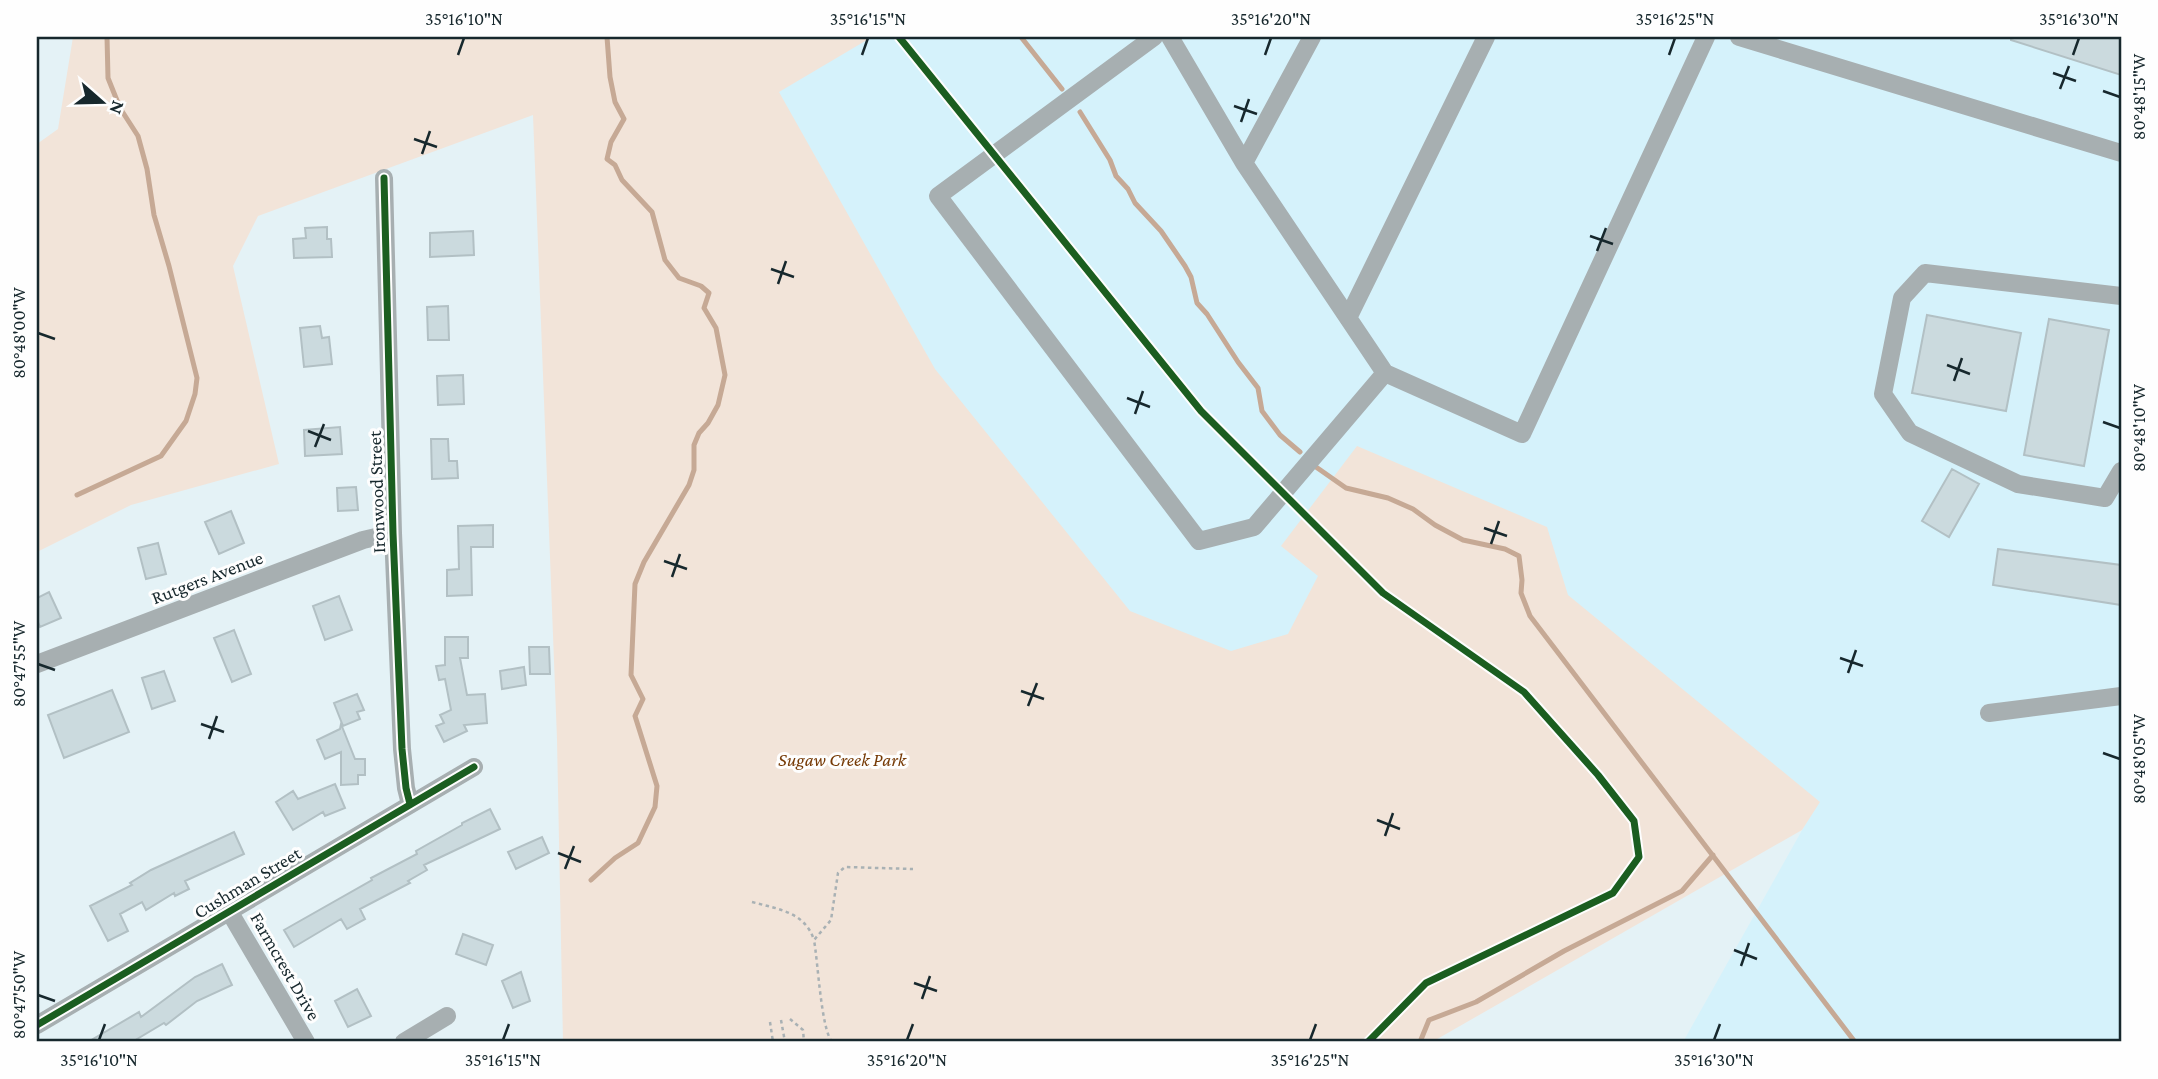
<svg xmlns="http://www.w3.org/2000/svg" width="2158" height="1079" font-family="'Crimson Pro',serif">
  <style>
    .built { fill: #d5f2fb }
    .green { fill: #f2e4d9 }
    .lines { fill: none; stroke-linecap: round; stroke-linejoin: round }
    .stream { stroke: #c6a995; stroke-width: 5 }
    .building { fill: #cbdade; stroke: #b2c0c4; stroke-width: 2 }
    .path { stroke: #a9b1b4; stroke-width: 2.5; stroke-dasharray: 3.5 3.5; stroke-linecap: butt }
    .minor { stroke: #a7afb1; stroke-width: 18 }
    .cycleway-casing { stroke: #fefefe; stroke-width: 11 }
    .cycleway { stroke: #1b5e20; stroke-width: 7 }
    .ticks { fill: none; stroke: #17282d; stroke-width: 2.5 }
    .labels { text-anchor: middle; stroke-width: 6; stroke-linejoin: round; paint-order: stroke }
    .street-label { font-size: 19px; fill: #17282d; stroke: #fefefe }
    .park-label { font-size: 19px; font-style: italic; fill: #763a06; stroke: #fefefe }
    .neatline { fill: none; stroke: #17282d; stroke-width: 2.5 }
    .ticks-label { font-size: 18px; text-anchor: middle; fill: #17282d }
  </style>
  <rect width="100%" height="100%" fill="#e4f2f6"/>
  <path class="built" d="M752 37H2121V1042H1683L1810 816 1184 681 887 420Z"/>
  <path class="green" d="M73 37H872L779 92 935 369 1130 611 1231 651 1288 634 1318 576 1281 546 1357 446 1547 527 1568 595 1820 802 1802 830 1432 1042H563L557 739 533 115 258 216 233 266 279 464 131 505 37 552V144L58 129Z"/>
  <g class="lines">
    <path class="stream" d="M1021 37 1062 89
      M1080 112 1110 160 1116 176 1128 189 1135 203 1161 231 1185 266 1191 277 1197 303 1207 314 1238 362 1258 388 1262 411 1280 435 1300 452
      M1316 467 1346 488 1388 498 1413 509 1435 525 1463 540 1505 549 1519 556 1522 580 1521 593 1530 616 1855 1042
      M77 495 161 456 186 421 195 394 197 378 169 266 154 215 147 169 138 136 120 108 108 78 107 37
      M591 880 615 858 638 843 655 807 657 786 635 716 643 699 631 675 635 584 644 562 689 485 694 470V445L699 433 708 423 718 405 725 375 716 328 704 308 709 293 701 286 679 278 665 260 652 212 622 180 615 165 607 159 611 142 624 119 615 102 610 77 607 37
      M1420 1042 1429 1020 1476 1002 1564 951 1682 891 1713 855"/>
  </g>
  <path class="building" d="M2011 37H2121V75L2011 40Z
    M327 227V239H331L332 257 294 258 293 239 306 238 305 228Z
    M473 231 474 255 430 257V233Z
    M448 306 449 340H428L427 307Z
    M1927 315 2021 333 2006 411 1912 393Z
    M2049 319 2109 330 2084 466 2024 455Z
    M320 326 322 338 329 337 332 364 304 367 300 328Z
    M463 375 464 404 438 405 437 376Z
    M340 427 342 454 305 456 304 430Z
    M431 439H448L449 461H457L458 478 432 479Z
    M1952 469 1979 484 1949 537 1922 521Z
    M356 487 358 510 338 511 337 488Z
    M231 511 244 543 219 554 205 522Z
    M493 525V547H471L472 595 447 596V570L459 569 458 526Z
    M158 543 166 574 146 579 138 548Z
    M1998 549 2121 565V605L1993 585Z
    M49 592 61 618 40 627 37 620V598Z
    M339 596 352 630 325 640 313 606Z
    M234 630 251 674 232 682 214 638Z
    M445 637H468V658H460L467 695 485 694 487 723 464 725 467 731 444 742 436 726 444 723 440 715 451 710 445 679 439 680 436 666 445 665Z
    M529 647H549L550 674H530Z
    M524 667 526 685 502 689 500 671Z
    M164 671 175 701 152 709 142 678Z
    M112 690 129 732 64 758 48 715Z
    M357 694 364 710 357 712 360 719 343 726 334 703Z
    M341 724 355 759H365V775H358V784L341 785V752L325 759 317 740 340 729Z
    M335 784 345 808 325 816 323 812 293 830 276 802 293 791 298 799Z
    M490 809 500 829 424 865 427 870 408 881 410 883 360 909 365 919 347 929 341 919 294 947 284 930 372 880 371 878 417 854 416 851 462 825V823Z
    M234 832 244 854 185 881 189 889 175 896 174 893 146 910 142 902 120 914 128 931 108 941 90 906 132 885 130 883 151 870Z
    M542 837 549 853 516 869 508 852Z
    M463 934 493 945 486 965 456 954Z
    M222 964 232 985 197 1001 166 1025 164 1023 132 1042H88L139 1012 141 1017 195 977Z
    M521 972 530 1001 513 1008 502 981Z
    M357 989 371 1016 348 1027 335 1001Z"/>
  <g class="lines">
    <path class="path" d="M752 902C778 909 805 912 814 940
      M790 1019 803 1030 804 1042
      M781 1020 785 1042
      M770 1022 773 1042
      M832 1042C821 1028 818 962 814 940L831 920 838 873 845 867 913 869"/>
    <path class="minor" d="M1154 37 938 196 1199 541 1254 527 1385 373 1244 163
      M1170 37 1244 163 1312 37
      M1739 37 2121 153
      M384 178 393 533 402 749 406 788 410 804
      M2121 296 1925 273 1902 298 1883 394 1910 433 2018 484 2105 498 2121 471
      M1348 318 1486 37
      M1385 373 1522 434 1706 37
      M37 664 363 540 393 533
      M1989 713 2121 696
      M229 911 306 1042
      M37 1025 474 767
      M404 1042 447 1016"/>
    <g class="cycleway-casing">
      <path id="cycleway" d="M899 37 1201 411 1383 593 1524 692 1598 775 1634 821 1639 857 1613 893 1426 983 1368 1042
        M384 178 393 533 402 749 406 788 410 804
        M37 1025 474 767"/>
    </g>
    <use href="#cycleway" class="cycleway"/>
  </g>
  <path class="ticks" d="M458 55 464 38M862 55 868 38M1265 55 1271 38M1669 55 1675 38M2073 55 2079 38M2053 73 2076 81M2060 89 2069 66M2103 91 2120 97M1234 106 1257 114M1241 122 1249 99M414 139 437 147M422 154 430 131M1590 236 1613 244M1597 251 1606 228M771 269 794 277M778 284 786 261M38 333 55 339M1947 365 1970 374M1954 381 1962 358M1127 398 1150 407M1135 414 1143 391M2103 422 2120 428M308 431 331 440M315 447 324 424M1484 528 1507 536M1491 544 1499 521M664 561 687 569M672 577 680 554M1840 658 1863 666M38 664 55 670M1848 673 1856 650M1021 691 1044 699M1028 706 1037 683M201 724 224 732M209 739 217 716M2103 753 2120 759M1377 820 1400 829M1385 836 1393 813M558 853 581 862M565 869 574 846M1734 950 1757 959M1741 966 1749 943M914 983 937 991M38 995 55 1001M922 999 930 976M99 1040 105 1024M503 1040 509 1024M907 1040 913 1024M1310 1040 1316 1024M1714 1040 1720 1024"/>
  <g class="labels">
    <g class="street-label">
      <text transform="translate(376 492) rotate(-92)" y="7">Ironwood Street</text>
      <text transform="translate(207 577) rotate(-21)" y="7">Rutgers Avenue</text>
      <text transform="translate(247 882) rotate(-31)" y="7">Cushman Street</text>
      <text transform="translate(286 966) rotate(60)" y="7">Farmcrest Drive</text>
    </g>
    <g class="park-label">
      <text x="842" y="766">Sugaw Creek Park</text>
    </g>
  </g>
  <rect width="2158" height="1079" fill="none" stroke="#fefefe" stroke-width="77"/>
  <g transform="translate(102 102) rotate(110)" stroke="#fefefe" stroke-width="5" paint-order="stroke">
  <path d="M0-5L12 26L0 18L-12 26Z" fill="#17282d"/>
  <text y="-10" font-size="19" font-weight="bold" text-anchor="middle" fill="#17282d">N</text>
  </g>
  <rect x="38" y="38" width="2082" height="1002" class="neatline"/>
  <g class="ticks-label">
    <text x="464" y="25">35°16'10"N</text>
    <text x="868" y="25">35°16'15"N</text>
    <text x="1271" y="25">35°16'20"N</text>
    <text x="1675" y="25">35°16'25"N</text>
    <text x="2079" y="25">35°16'30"N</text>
    <text transform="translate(2139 97) rotate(-90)" y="6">80°48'15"W</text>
    <text transform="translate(19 333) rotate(-90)" y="6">80°48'00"W</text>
    <text transform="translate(2139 428) rotate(-90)" y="6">80°48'10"W</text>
    <text transform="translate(19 664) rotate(-90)" y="6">80°47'55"W</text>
    <text transform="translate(2139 759) rotate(-90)" y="6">80°48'05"W</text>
    <text transform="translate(19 995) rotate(-90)" y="6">80°47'50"W</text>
    <text x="99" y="1066">35°16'10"N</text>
    <text x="503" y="1066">35°16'15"N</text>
    <text x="907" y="1066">35°16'20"N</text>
    <text x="1310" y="1066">35°16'25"N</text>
    <text x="1714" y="1066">35°16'30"N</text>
  </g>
</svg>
